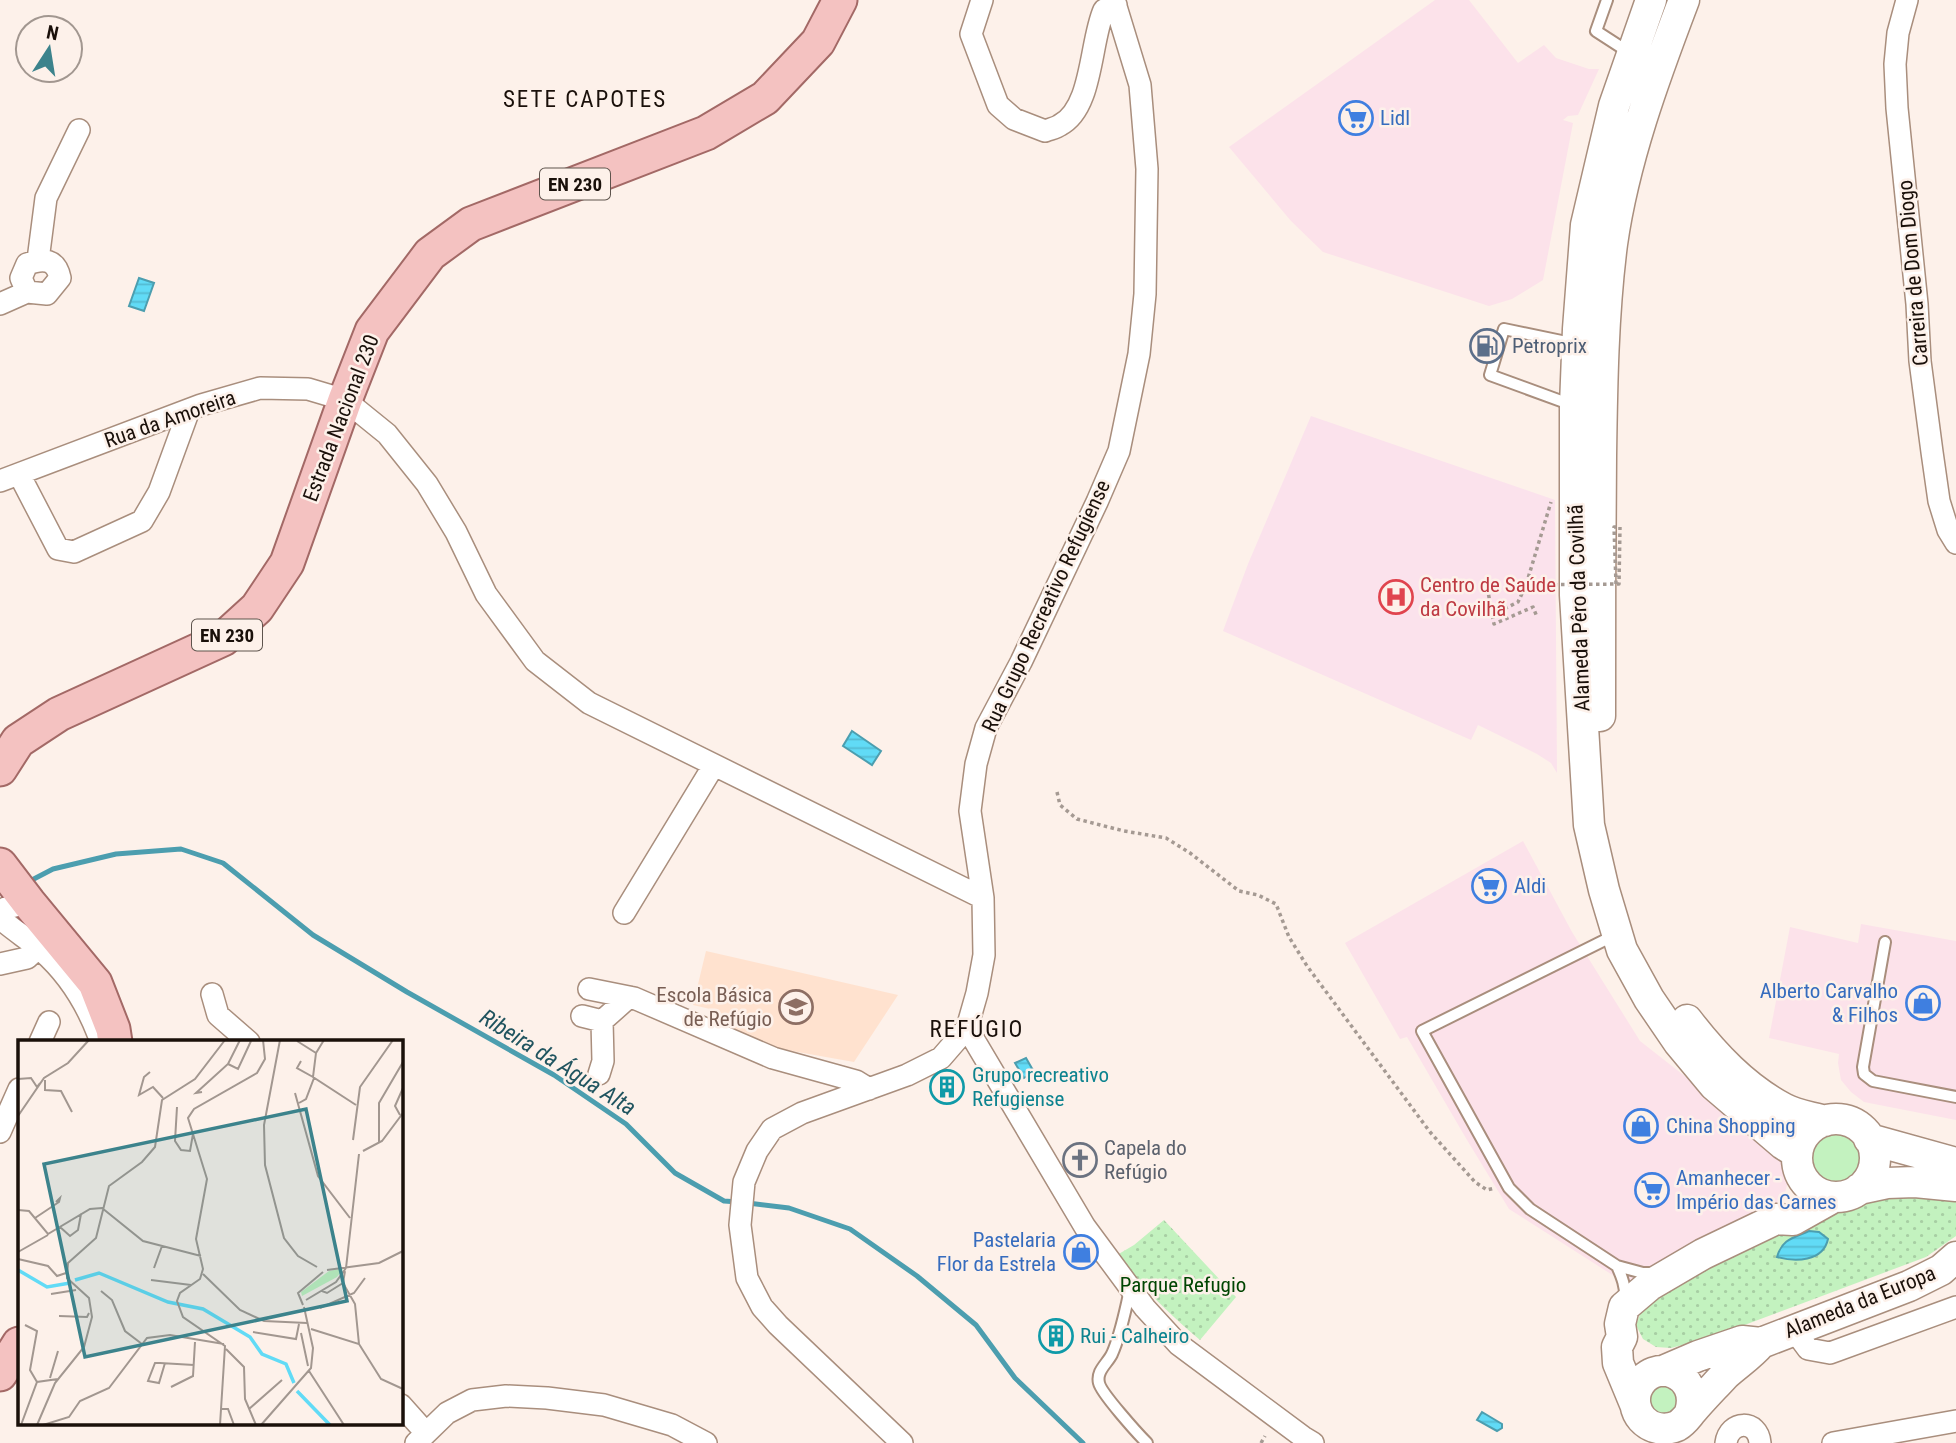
<svg xmlns="http://www.w3.org/2000/svg" width="1956" height="1443" font-family="'Roboto Condensed',sans-serif">
  <style>
    .commercial { fill: #fce2ea }
    .built { fill: #ffe2cf }
    .medical { fill: #fbe2ec }
    .grass { fill: #c3f2bf }
    .park { fill: url(#park-dots) }
    .water { fill: url(#water-rules); stroke: #4c9eaf; stroke-width: 2 }
    .lines { fill: none; stroke-linecap: round; stroke-linejoin: round }
    .stream { stroke: #4c9eaf; stroke-width: 5 }
    .lane-casing { stroke: #a98e7d; stroke-width: 14 }
    .street-casing { stroke: #a98e7d; stroke-width: 24 }
    .secondary-casing { stroke: #a98e7d; stroke-width: 33 }
    .primary-casing { stroke: #a36966; stroke-width: 37 }
    .path { stroke: #a59a93; stroke-width: 3.5; stroke-dasharray: 3.5 3.5; stroke-linecap: butt }
    .lane { stroke: #fff; stroke-width: 10 }
    .street { stroke: #fff; stroke-width: 21 }
    .secondary { stroke: #fff; stroke-width: 30 }
    .primary { stroke: #f4c2c1; stroke-width: 33 }
    .path-bridge { stroke: #a59a93; stroke-width: 3.5; stroke-dasharray: 3.5 3.5; stroke-linecap: butt }
    .labels { text-anchor: middle; stroke-width: 5; stroke-linejoin: round; paint-order: stroke }
    .shield { fill: #fdf1ea; stroke: #5e544d; stroke-width: 2 }
    .shield-label { font-size: 19px; font-weight: bold; fill: #1a100a }
    .shop-label { font-size: 21px; fill: #366cbe; stroke: #fdf1ea; text-anchor: start }
    .street-label { font-size: 21px; fill: #1a100a; stroke: #fdf1ea }
    .service-label { font-size: 21px; fill: #4e5e75; stroke: #fdf1ea; text-anchor: start }
    .health-label { font-size: 21px; fill: #be3a42; stroke: #fdf1ea; text-anchor: start }
    .education-label { font-size: 21px; fill: #785e54; stroke: #fdf1ea; text-anchor: end }
    .culture-label { font-size: 21px; fill: #0d838f; stroke: #fdf1ea; text-anchor: start }
    .worship-label { font-size: 21px; fill: #5b616d; stroke: #fdf1ea; text-anchor: start }
    .park-label { font-size: 21px; fill: #004602; stroke: #fdf1ea }
    .neighbourhood-label { font-size: 23px; letter-spacing: 2px; fill: #1a100a; stroke: #fdf1ea }
    .water-label { font-size: 23px; font-style: italic; fill: #20545f; stroke: #fdf1ea }
    .inset-river { fill: none; stroke: #61dbf6; stroke-width: 3.5 }
    .inset-road { fill: none; stroke: #a29790; stroke-width: 2 }
    .view { fill: #3c838c; fill-opacity: 0.15; stroke: #3c838c; stroke-width: 3.5 }
    .inset-edge { fill: none; stroke: #1a100a; stroke-width: 3.5 }
  </style>
  <defs>
    <pattern id="park-dots" width="8" height="8" patternUnits="userSpaceOnUse" patternTransform="scale(1.75)"><rect width="8" height="8" fill="#c3f2bf"/><path d="M2 2h.1M6 6h.1" fill="none" stroke="#a7cea3" stroke-width="1.8" stroke-linecap="round"/></pattern>
    <pattern id="water-rules" width="6" height="5" patternUnits="userSpaceOnUse" patternTransform="scale(1.75)"><rect width="6" height="5" fill="#61dbf6"/><path d="M0 2.5h6" fill="none" stroke="#54bbd2"/></pattern>
  </defs>
  <rect width="100%" height="100%" fill="#fdf1ea"/>
  <path class="commercial" d="M1435 0H1469L1518 63 1544 45 1556 58 1589 69H1599L1578 115 1568 116 1563 120 1573 123 1543 280 1512 299 1489 306 1323 252 1291 221 1229 147Z
    M1523 841 1572 932 1640 1041 1779 1150 1787 1168 1788 1181 1784 1197 1777 1207 1624 1294 1614 1276 1509 1209 1467 1140 1407 1037 1400 1039 1345 943Z
    M1861 924 1956 941V1120L1864 1102 1851 1092 1841 1080 1838 1063 1839 1054 1769 1038 1790 927 1858 943Z"/>
  <path class="built" d="M706 951 898 995 854 1062 764 1046 715 1027 711 1019 710 1009 693 1005Z"/>
  <path class="medical" d="M1311 416 1555 500 1557 773 1551 763 1537 754 1478 725 1471 740 1223 631 1248 564Z"/>
  <path class="grass" d="M1812 1158a24 24 0 1 1 48 0a24 24 0 1 1-48 0Z
    M1663 1382 1680 1392 1674 1413 1658 1414 1649 1406 1648 1395Z"/>
  <path class="park" d="M1878 1195 1956 1197V1236L1926 1257 1715 1336 1671 1348 1656 1347 1643 1339 1636 1325 1642 1309 1660 1292 1745 1248Z
    M1164 1220 1236 1297 1200 1340C1169 1314 1142 1287 1117 1255L1134 1245Z"/>
  <path class="water" d="M139 278 154 283 144 311 129 306Z
    M852 731 881 751 872 765 843 746Z
    M1026 1058 1034 1072 1024 1078 1015 1063Z
    M1809 1231 1819 1232 1828 1239C1823 1262 1795 1262 1777 1257 1782 1239 1793 1238 1809 1231Z
    M1482 1412 1502 1424V1428L1497 1431 1477 1420Z"/>
  <g class="lines">
    <path class="stream" d="M28 882 53 869 116 854 181 849 223 863 313 935 407 992 554 1075 626 1124 675 1173 724 1201 738 1202
      M748 1203 789 1208 850 1229 917 1276 976 1325 1015 1378 1083 1443"/>
    <g class="lane-casing">
      <path id="lane" d="M1607 0 1596 31 1630 53
        M1572 405 1490 375 1504 329 1576 344
        M1615 935 1422 1031 1509 1188 1530 1209 1617 1266 1643 1273H1656
        M1885 942 1863 1067 1864 1074 1873 1081 1956 1097
        M1617 1266C1622 1277 1626 1287 1625 1300
        M1130 1290C1125 1311 1121 1334 1112 1354 1107 1364 1096 1371 1099 1383 1101 1393 1138 1434 1147 1443"/>
    </g>
    <g class="street-casing">
      <path id="street" d="M982 0 971 34 998 105 1014 119 1045 131C1050 129 1056 128 1060 125 1093 108 1090 41 1104 10L1116 5
        M1907 0 1898 33 1895 64 1897 108 1917 304 1920 361 1932 452 1939 501 1948 530 1956 543
        M38 260 46 198 79 130
        M0 304 27 292 47 294 60 278C56 259 44 258 27 264L21 278 27 292
        M19 474 58 549 74 552 142 521 159 492 189 410
        M0 481 201 405 260 388 308 389 345 400 387 434 427 484 456 532 486 594 535 661 589 703 983 898
        M29 903 6 908 2 920C15 931 29 940 42 951 67 973 86 1003 98 1034
        M624 913 714 765
        M0 964 27 958 38 948
        M589 989 634 998 773 1058 856 1081 869 1089
        M212 994 218 1015 249 1042
        M582 1016 602 1021 629 997
        M967 1028 1085 1227 1145 1308 1178 1344 1303 1437 1313 1443
        M40 1042 49 1022
        M599 1074 603 1061 602 1021
        M0 1132 19 1089
        M1794 1330 1808 1349 1830 1353 1956 1307
        M401 1405 426 1433
        M416 1443 447 1413 472 1400 506 1396 547 1398 604 1405 672 1425 706 1443
        M902 1443 778 1325 762 1307 747 1278 740 1225 744 1182 757 1151 772 1129 802 1113 907 1075 941 1058 967 1028 977 993 984 955 983 898 970 811 976 764 986 728 1021 662 1097 502 1119 451 1139 354 1145 294 1147 169 1140 85 1114 0
        M1726 1443C1729 1420 1758 1419 1760 1443
        M1833 1443 1956 1421"/>
    </g>
    <g class="secondary-casing">
      <path id="secondary" d="M1651 0 1614 106 1586 225 1578 329 1575 406V595L1589 825 1604 890 1622 950 1649 999 1679 1043 1714 1085 1783 1144 1797 1153
        M1600 716C1600 629 1600 543 1601 456 1602 386 1603 314 1612 244 1624 160 1654 79 1684 0
        M1687 1020C1714 1055 1744 1087 1783 1108 1795 1115 1812 1117 1825 1121
        M1797 1158a39 39 0 1 1 78 0a39 39 0 1 1-78 0Z
        M1869 1139 1956 1163
        M1859 1189 1887 1183 1915 1182 1956 1186
        M1663 1371 1698 1356 1742 1341 1761 1343 1909 1286 1941 1270 1956 1257
        M1635 1404 1618 1363 1617 1347 1622 1337 1620 1324 1624 1307 1650 1285 1703 1254 1776 1219 1793 1220 1834 1197
        M1690 1412C1702 1374 1653 1354 1637 1389 1633 1399 1635 1411 1642 1419 1651 1429 1665 1431 1677 1426 1684 1422 1687 1417 1692 1411 1702 1399 1714 1387 1725 1375 1737 1364 1750 1356 1761 1343"/>
    </g>
    <g class="primary-casing">
      <path id="primary" d="M0 769 18 741 59 714 223 639 257 608 287 563 345 400 372 331 430 254 471 224 706 133 765 98 818 42 840 0
        M0 865 29 903 95 983 113 1029 115 1042
        M0 1374 19 1344"/>
    </g>
    <path class="path" d="M1486 581 1494 624 1533 607 1537 617
      M1492 615 1518 602 1526 585 1551 502
      M1057 792 1060 805 1077 819 1124 831 1166 838 1190 853 1239 891 1258 895 1276 904 1289 937 1307 966 1430 1132 1475 1182 1487 1190 1495 1188
      M1261 1443 1265 1436"/>
    <use href="#lane" class="lane"/>
    <use href="#street" class="street"/>
    <use href="#secondary" class="secondary"/>
    <use href="#primary" class="primary"/>
    <path class="path-bridge" d="M1616 584 1614 527H1620
      M1526 585 1619 584 1620 527"/>
  </g>
  <defs>
    <g id="supermarket-ring" transform="scale(1.75)"><circle r="9.5" fill="#fdf1ea" stroke="#3f7fe0" stroke-width="1.5"/><path d="M-6-5.5h2.5l.6 2H6L4.5 2H-2.5L-4.4-4H-6ZM-1.5 3.2a1.3 1.3 0 1 0 .1 0ZM3 3.2a1.3 1.3 0 1 0 .1 0Z" fill="#3f7fe0"/></g>
    <g id="fuel-ring" transform="scale(1.75)"><circle r="9.5" fill="#fdf1ea" stroke="#5c6f8a" stroke-width="1.5"/><path d="M-5.5-6h7V0h2V4h1.3V-2.5L3-4.5l.8-.8L6-3V5H2.5V1h-1V6h-7ZM-4.2-4.7v3.2H.2V-4.7Z" fill="#5c6f8a"/></g>
    <g id="hospital-ring" transform="scale(1.75)"><circle r="9.5" fill="#fdf1ea" stroke="#e0444e" stroke-width="1.5"/><path d="M-5-5h3v3.5h4V-5h3V5h-3V1.5h-4V5h-3Z" fill="#e0444e"/></g>
    <g id="shop-ring" transform="scale(1.75)"><circle r="9.5" fill="#fdf1ea" stroke="#3f7fe0" stroke-width="1.5"/><path d="M-5-2.5h2.3a2.7 3.5 0 0 1 5.4 0H5L5.5 6h-11ZM-1.5-2.5h3a1.5 2.3 0 0 0-3 0Z" fill="#3f7fe0"/></g>
    <g id="school-ring" transform="scale(1.75)"><circle r="9.5" fill="#fdf1ea" stroke="#8d6e63" stroke-width="1.5"/><path d="M0-5L7-2L0 1L-7-2ZM-4 1L0 2.5L4 1V4Q0 6-4 4Z" fill="#8d6e63"/></g>
    <g id="building-ring" transform="scale(1.75)"><circle r="9.5" fill="#fdf1ea" stroke="#0f9aa8" stroke-width="1.5"/><path d="M-4-6H4V6H1V3H-1V6H-4ZM-2.5-4.3h1.7v1.8h-1.7ZM.8-4.3h1.7v1.8H.8ZM-2.5-1h1.7V.8h-1.7ZM.8-1h1.7V.8H.8Z" fill="#0f9aa8"/></g>
    <g id="church-ring" transform="scale(1.75)"><circle r="9.5" fill="#fdf1ea" stroke="#6b7280" stroke-width="1.5"/><path d="M-1.2-6h2.4v3.5h3.3v2.4h-3.3V6h-2.4V-.1h-3.3v-2.4h3.3Z" fill="#6b7280"/></g>
  </defs>
  <g fill-rule="evenodd">
    <use href="#supermarket-ring" x="1356" y="118"/>
    <use href="#fuel-ring" x="1487" y="346"/>
    <use href="#hospital-ring" x="1396" y="597"/>
    <use href="#supermarket-ring" x="1489" y="886"/>
    <use href="#shop-ring" x="1923" y="1003"/>
    <use href="#school-ring" x="796" y="1007"/>
    <use href="#building-ring" x="947" y="1087"/>
    <use href="#shop-ring" x="1641" y="1126"/>
    <use href="#church-ring" x="1080" y="1160"/>
    <use href="#supermarket-ring" x="1652" y="1190"/>
    <use href="#shop-ring" x="1081" y="1252"/>
    <use href="#building-ring" x="1056" y="1336"/>
  </g>
  <g class="labels">
    <g class="shield">
      <rect x="540" y="168.5" width="70" height="31" rx="5"/>
      <rect x="192" y="619.5" width="70" height="31" rx="5"/>
    </g>
    <g class="shield-label">
      <text x="575" y="191">EN 230</text>
      <text x="227" y="642">EN 230</text>
    </g>
    <g class="shop-label">
      <text x="1380" y="125">Lidl</text>
      <text x="1514" y="893">Aldi</text>
      <text x="1898" y="998" text-anchor="end">Alberto Carvalho<tspan x="1898" dy="24">&amp; Filhos</tspan></text>
      <text x="1666" y="1133">China Shopping</text>
      <text x="1676" y="1185">Amanhecer -<tspan x="1676" dy="24">Império das Carnes</tspan></text>
      <text x="1056" y="1247" text-anchor="end">Pastelaria<tspan x="1056" dy="24">Flor da Estrela</tspan></text>
    </g>
    <g class="street-label">
      <text transform="translate(1913 273) rotate(-95)" y="7">Carreira de Dom Diogo</text>
      <text transform="translate(341 418) rotate(-69)" y="7">Estrada Nacional 230</text>
      <text transform="translate(170 419) rotate(-19)" y="7">Rua da Amoreira</text>
      <text transform="translate(1046 606) rotate(-65)" y="7">Rua Grupo Recreativo Refugiense</text>
      <text transform="translate(1579 608) rotate(-92)" y="7">Alameda Pêro da Covilhã</text>
      <text transform="translate(1860 1302) rotate(-22)" y="7">Alameda da Europa</text>
    </g>
    <g class="service-label">
      <text x="1512" y="353">Petroprix</text>
    </g>
    <g class="health-label">
      <text x="1420" y="592">Centro de Saúde<tspan x="1420" dy="24">da Covilhã</tspan></text>
    </g>
    <g class="education-label">
      <text x="772" y="1002">Escola Básica<tspan x="772" dy="24">de Refúgio</tspan></text>
    </g>
    <g class="culture-label">
      <text x="972" y="1082">Grupo recreativo<tspan x="972" dy="24">Refugiense</tspan></text>
      <text x="1080" y="1343">Rui - Calheiro</text>
    </g>
    <g class="worship-label">
      <text x="1104" y="1155">Capela do<tspan x="1104" dy="24">Refúgio</tspan></text>
    </g>
    <g class="park-label">
      <text x="1183" y="1292">Parque Refugio</text>
    </g>
    <g class="neighbourhood-label">
      <text x="585" y="107">SETE CAPOTES</text>
      <text x="977" y="1037">REFÚGIO</text>
    </g>
    <g class="water-label">
      <text transform="translate(558 1062) rotate(32)" y="8">Ribeira da Água Alta</text>
    </g>
  </g>
  <g transform="translate(18 1040)">
    <rect width="385" height="385" fill="#fdf1ea"/>
    <path d="M326 228 319 237 284 256 283 252 311 231Z" fill="#c3f2bf"/>
    <path class="inset-river" d="M0 230 29 247 52 243M57 240 81 233 150 262 185 269 232 297 244 314 268 324 276 343M279 351 312 385"/>
    <path class="inset-road" d="M262 0 246 85 247 125 266 198 280 216 299 227M306 0 298 13 295 37 338 65M279 1 298 13M283 21 279 28 295 37M210 24 220 29 233 1M132 32 126 37 121 55 135 47 145 58M0 39 13 38 19 47 22 43M27 40V50L43 51 54 72M184 52 178 53 210 24 222 0M277 53 300 136 332 178M281 63 288 59 296 38M159 67 157 101 163 110 172 111 175 94M382 75 377 66 385 48M0 76 26 38 50 23 71 0M335 100 342 47 375 0M361 104V63L385 22M345 111 364 101 385 73M0 170 11 171 30 194 72 169 84 168 125 201 183 216M17 178 41 162 42 158 38 162M42 187 52 196 60 190 63 174M0 212 30 195M0 219 30 226 39 236 48 233M136 228 144 206M309 230 361 223 385 211M185 234 222 270 246 281 289 283M133 240 173 245M325 243 337 264 341 304M83 251 94 260 107 291 124 304M304 251 309 253 325 243 327 231M33 254 58 250M288 260 318 242 328 228 341 114M285 265 280 253 305 232M302 268 336 253 347 238M41 276 69 277 71 273M7 285 19 291 12 330 19 342M293 289 341 304 363 339 385 349M235 292 278 299 281 284M283 293 290 326M208 309 226 327 227 359 238 385M147 323 141 343 130 341 137 323H142L176 325M291 331 326 385M32 338 40 311M153 347 175 336 177 302M204 369H210L216 385M231 369 264 340M3 385 19 342 40 339M19 385 37 343 66 307 74 277 71 258 49 238 50 223 78 198 91 146 124 122 137 107 144 60 177 39 207 0M25 385 51 377 62 361 91 348 129 298 152 295 206 304M202 385 207 306 165 277 159 261 162 253 182 239 185 229 178 199 189 139 170 78 176 69 239 33 247 19 245 0M243 385 293 328 295 308 286 267"/>
    <path class="view" d="M288 69 329 261 67 317 26 124Z"/>
    <rect width="385" height="385" class="inset-edge"/>
  </g>
  <g transform="translate(49 49) rotate(12)"><circle r="33" fill="#fdf1ea" stroke="#a29790" stroke-width="2"/>
  <path d="M0-5L12 26L0 18L-12 26Z" fill="#3c838c"/>
  <text y="-10" font-size="19" font-weight="bold" text-anchor="middle" fill="#1a100a">N</text>
  </g>
</svg>
